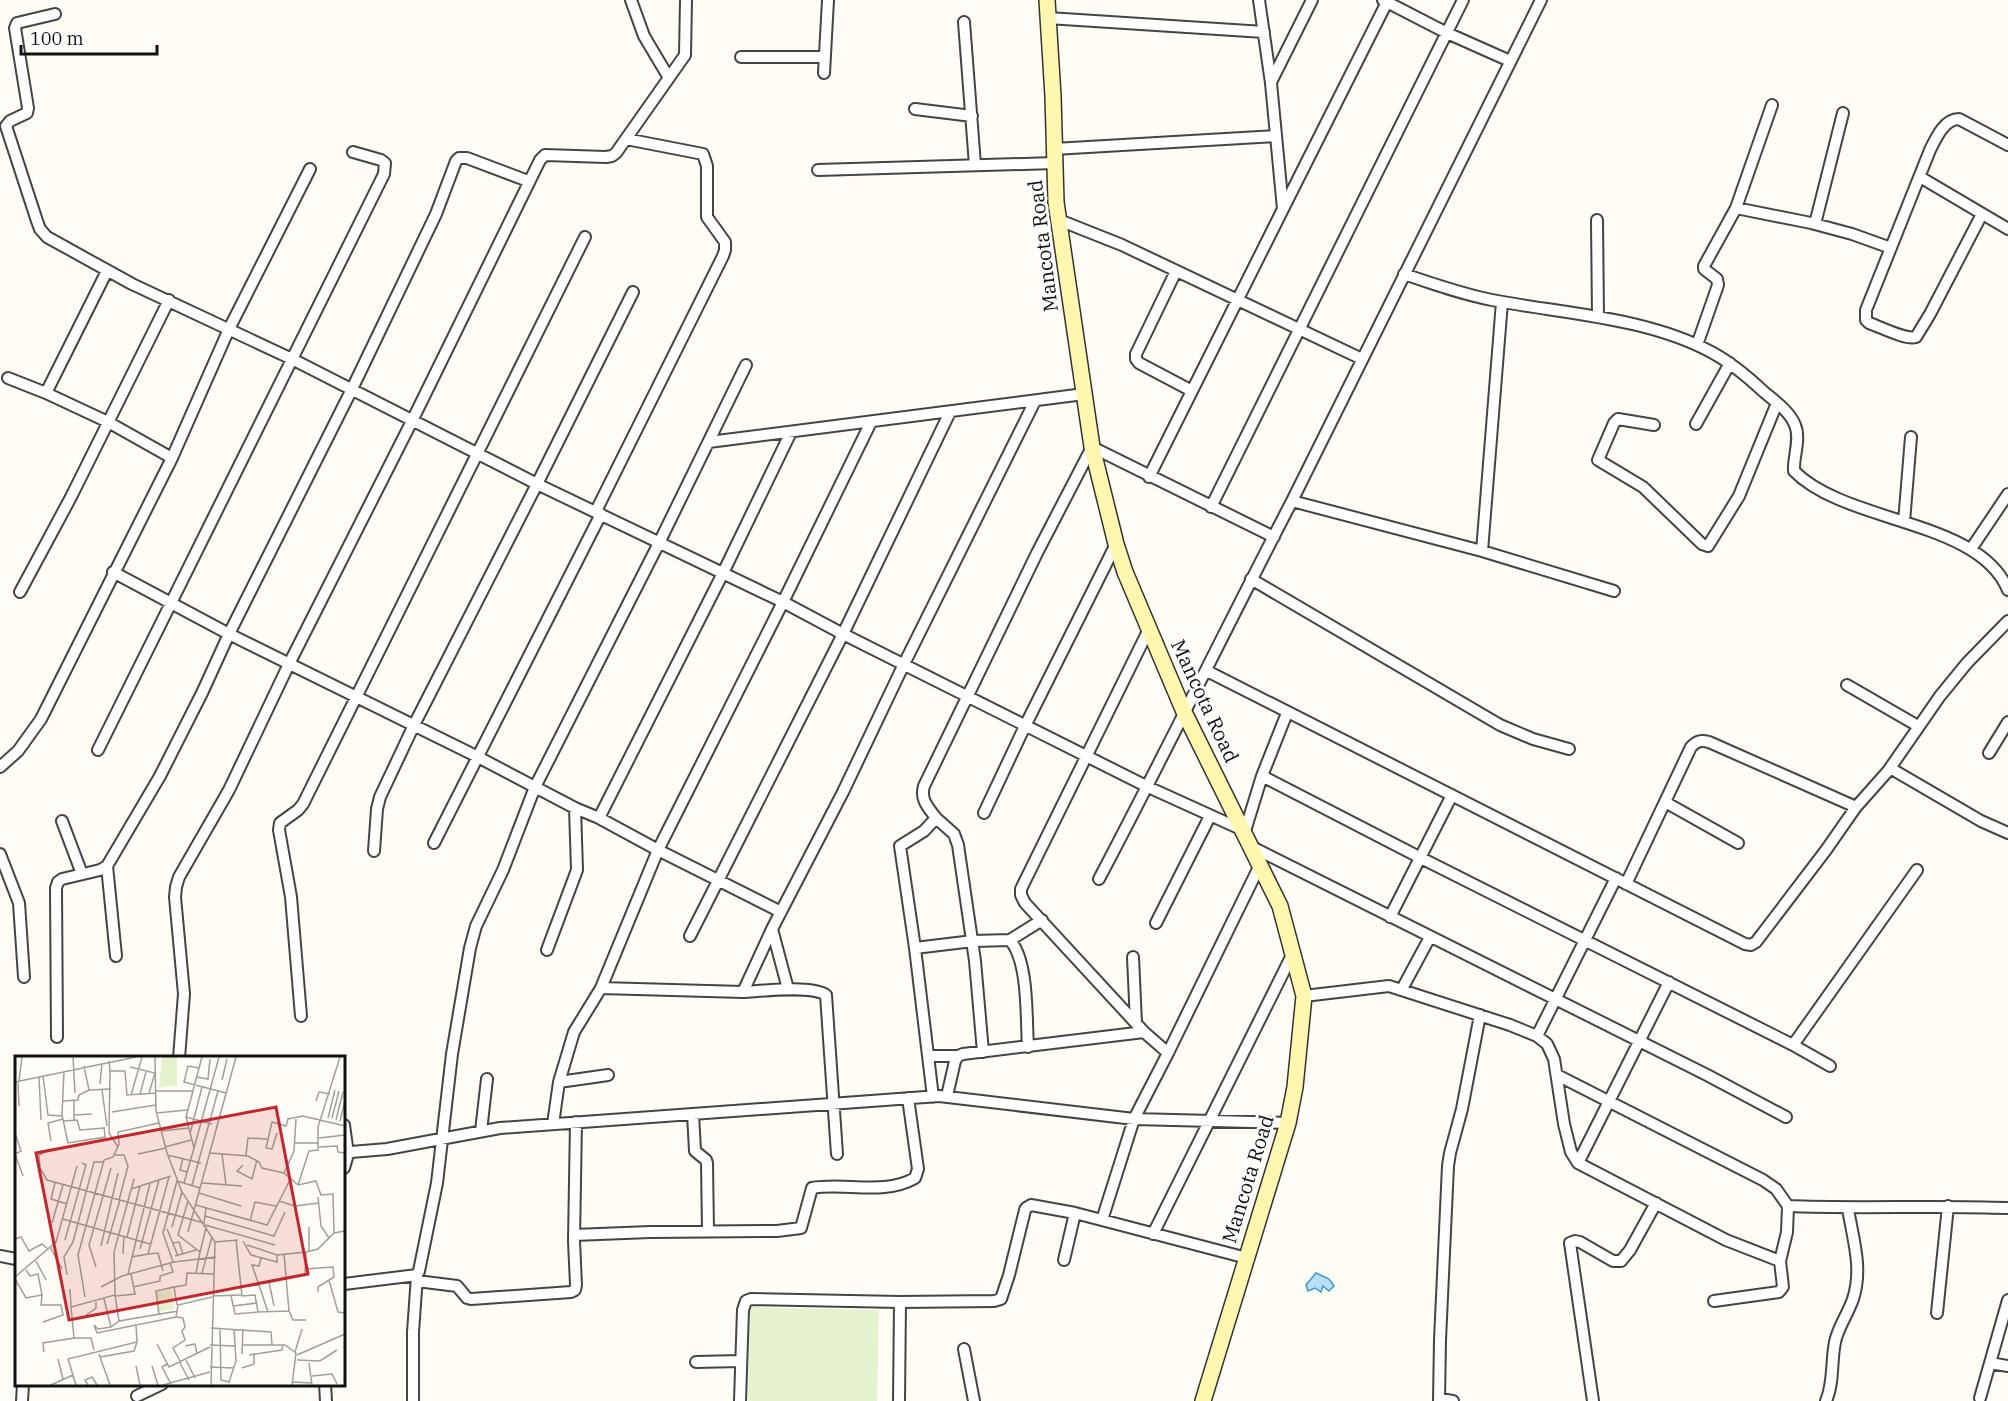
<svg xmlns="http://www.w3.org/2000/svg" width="2008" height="1401" font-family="'IBM Plex Serif',serif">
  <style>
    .pitch { fill: #e6f2cf }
    .water { fill: #b9e0f7; stroke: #3f96cf; stroke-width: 1.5 }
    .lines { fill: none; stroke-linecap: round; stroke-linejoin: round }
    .street-casing { stroke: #444; stroke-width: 14 }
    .secondary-casing { stroke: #333; stroke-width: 18 }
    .street { stroke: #fff; stroke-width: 10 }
    .secondary { stroke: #fff6b0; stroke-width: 15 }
    .labels { text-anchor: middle; stroke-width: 6; stroke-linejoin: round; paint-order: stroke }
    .street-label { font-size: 20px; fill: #111; stroke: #fff }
    .inset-road { fill: none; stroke: #a09f9a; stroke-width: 1.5 }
    .view { fill: #c4262e; fill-opacity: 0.15; stroke: #c4262e; stroke-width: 3 }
    .inset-edge { fill: none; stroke: #111; stroke-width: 3 }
  </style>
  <rect width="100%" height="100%" fill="#fffdf5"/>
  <path class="pitch" d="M750 1307 879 1310 877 1401H748Z"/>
  <path class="water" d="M1316 1273 1329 1279 1334 1286 1329 1291 1323 1286 1321 1292 1315 1288 1308 1291 1306 1285Z"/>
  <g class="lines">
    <g class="street-casing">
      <path id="street" d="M631 0 644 36 669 78
        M1383 0 1447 33 1510 61
        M55 14 17 23 15 28 28 108 27 113 10 121 6 126 37 221 40 229 47 237 132 284 292 359 537 484 783 602 843 634 1148 787 1245 831 1262 776 1287 713
        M1048 18 1264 32
        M964 22 975 165
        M741 57H825
        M824 73 828 0
        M1271 82 1312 0
        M915 109 972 116
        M1054 149 1276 136
        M818 170 1055 163
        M1920 177 2008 229
        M1736 208 1772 105
        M1283 209 1388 0
        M1982 214 1930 314 1916 337C1905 340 1881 327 1869 323L1866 320V310L1930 150C1936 138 1944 119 1959 119L2008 145
        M1059 220 1122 245 1362 359
        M1597 220 1598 316
        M1815 224 1843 113
        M107 271 46 393 108 422 172 458
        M1176 271 1136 354V359L1139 363 1192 391
        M1404 274C1433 284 1462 294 1492 300 1564 314 1647 317 1713 353 1733 364 1748 377 1764 392 1775 401 1790 412 1795 425 1801 439 1793 457 1794 471 1846 524 1979 519 2008 590
        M1697 345 1718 285 1717 279 1704 269V266L1736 208 1811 223 1852 234 1891 248
        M8 378 46 393
        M1696 424 1730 363
        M1654 425 1618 419 1614 423 1598 460 1643 487 1702 544 1708 546 1739 496 1777 403
        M709 442 1084 394
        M1149 477 1283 209 1271 83 1259 0
        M1292 501 1482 551 1614 591
        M1211 507 1463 0
        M596 511 723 256 725 250V242L707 217V166L703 154 626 139
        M1904 522 1911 437
        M1971 549 2008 494
        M1482 551 1502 302
        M113 572 229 634 476 756 575 808 599 818 658 850 781 912
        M1251 579 1500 725 1533 739 1569 749
        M20 592 71 497 169 300
        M1207 671 1745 944 1751 945 1756 942 1826 850 1856 807 1888 771 1940 696 1967 663 2008 621
        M1847 685 1918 726
        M98 750 384 174 385 163 381 160 353 152
        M1989 753 2008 722
        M0 767 18 751 41 719 172 458 229 329 310 169
        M1890 768 1981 821 2008 833
        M1262 776 1419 857 1793 1045 1917 870
        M1665 802 1738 843
        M984 813 1025 726 1116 544
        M599 818 723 573 791 432
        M936 818 954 834 958 845 975 961 983 1052
        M62 821 82 874
        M434 843 601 514
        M1252 847 1707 1075 1786 1117
        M374 851 377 809 380 797 414 725 537 484 633 292
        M0 854 19 903 24 977
        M107 866 116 956
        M1099 879C1165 754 1227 626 1292 501L1541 0
        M1626 884 1691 747C1697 741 1700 740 1709 742L1856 807
        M1390 917 1452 795
        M1156 923 1210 816
        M772 929 788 989
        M690 936 843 634 950 412
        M1010 940 1042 920
        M915 948 973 941 1010 940C1029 962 1026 1018 1028 1047
        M547 950 577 870 575 808
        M1133 957 1136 1023
        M601 988 743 992 772 929 843 792 904 664 1035 401
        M1402 989 1430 937
        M743 992C762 991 811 985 826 995L837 1154
        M1304 996 1389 986 1510 1025 1537 1036 1616 878
        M301 1016 291 897 279 830 280 823 298 810 303 804 585 237
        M1537 1036 1547 1044 1554 1059 1564 1124 1571 1152 1578 1163 1726 1240 1780 1261 1787 1232 1788 1206
        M57 1037 56 888 58 882 62 879 100 870 107 866 160 776 202 693 229 634 352 389 436 214 456 161 459 158H467L528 181
        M1793 1045 1830 1066
        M1168 1053 1260 865
        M928 1056H958
        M179 1058 184 994 175 897 176 887 179 877 229 790 289 664 413 419 540 160 545 155 606 157 612 156 616 153 685 55 686 0
        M1557 1075 1763 1180 1776 1189 1788 1206C1862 1209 1935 1205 2008 1208
        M559 1082 608 1075
        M947 1096 955 1061 958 1056 963 1054 1144 1032
        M933 1097 915 948 900 846 924 831 936 818C928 807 920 800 924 786L1037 553 1092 447 1274 537
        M693 1114 695 1151 706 1160 707 1163 708 1231
        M553 1124 559 1082 574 1032 601 988 658 850 783 602 871 422
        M344 1125 348 1154
        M481 1131 487 1079
        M1578 1163 1669 982
        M344 1168 348 1154 351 1152 387 1149 500 1128 939 1096 1134 1119 1288 1123
        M1102 1220 1134 1119 1168 1053 1144 1032 1025 903 1021 895V889L1149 629
        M1153 1234 1293 953
        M574 1235 650 1232 777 1231 801 1228 812 1188C845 1182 884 1196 915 1178L918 1169 908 1098
        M0 1256 16 1259
        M1064 1260 1075 1213
        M417 1281 457 1286 467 1298 471 1299 571 1292 575 1290 576 1285 574 1241 576 1122
        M344 1284 417 1275 419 1271 437 1183 452 1054 470 948 476 926 503 870 535 787 659 543 746 365
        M1714 1301 1779 1292 1783 1287 1780 1261
        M900 1302 994 1301 1001 1299 1009 1275 1025 1210 1026 1208 1031 1205 1075 1213 1247 1258
        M1937 1313 1948 1206
        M964 1349 974 1401
        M696 1362 740 1361
        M1990 1363 2008 1366
        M325 1384 326 1401
        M137 1396 162 1384
        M1980 1398 2008 1300
        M1440 1399 1453 1401
        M22 1401 23 1384
        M413 1401V1332L417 1276
        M740 1401 743 1310 746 1301 751 1299 900 1302 899 1401
        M1439 1401 1440 1340 1448 1166 1450 1153 1462 1109 1480 1015
        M1593 1401 1570 1243 1575 1241 1580 1242 1613 1261H1621L1630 1250 1656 1203
        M1826 1401C1834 1383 1831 1361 1835 1342 1838 1327 1848 1314 1853 1299 1863 1269 1853 1239 1848 1209"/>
    </g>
    <g class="secondary-casing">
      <path id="secondary" d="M1047 0 1053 96 1056 202 1092 447 1116 544 1125 572 1185 714 1280 906 1304 996 1295 1087 1288 1123 1203 1401"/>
    </g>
    <use href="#street" class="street"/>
    <use href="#secondary" class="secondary"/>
  </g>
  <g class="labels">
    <g class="street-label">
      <text transform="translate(1043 246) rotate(-97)" y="7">Mancota Road</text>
      <text transform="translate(1205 701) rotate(65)" y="7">Mancota Road</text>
      <text transform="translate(1248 1179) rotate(-73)" y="7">Mancota Road</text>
    </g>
  </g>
  <g transform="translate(15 1056)">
    <rect width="330" height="330" fill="#fffdf5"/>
    <path d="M147 1H162V29L144 32ZM156 233 160 252 144 256 141 236Z" fill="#e6f2cf"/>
    <path class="inset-road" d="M58 1 60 37M140 1 141 55 152 97 167 136 200 186 196 329M187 1 171 61 197 68M94 5 95 15H110L112 39 141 37M115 11 140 17 134 37M184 12 173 10 169 26 211 37M49 15 47 59 53 87 90 81 89 71M95 15 94 77 103 91M28 20 33 59 47 60M24 21 26 64M182 21 193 23 195 3M207 24 212 3M4 25 7 1M0 26 121 1M3 26 4 50M85 28 87 7M74 34 96 33M87 34 92 70M141 35H178M125 38 131 16M116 39 127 1M48 45 63 44 64 39 74 34 69 10M59 45V64M301 45 304 36 315 38M97 56 141 49M142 57 172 54M59 59 77 58M313 62 320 34M317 62 324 35M321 64 328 36M49 65 62 64 65 74 90 72M325 65 330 45M147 75 173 72M0 77 6 95 0 98 8 120M262 77 257 93 251 92 257 66 271 70 273 63 288 60 330 70M175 78 187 31M304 82 330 79M36 85 33 67 48 63M280 87H304M150 91 176 84M304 91 322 90 323 96 330 97M179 92 204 1M28 97 24 99 25 112 32 124 189 167 191 152M195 97 233 100 244 106 247 112 269 117 283 129 301 125 306 139 318 138 319 177M123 98 151 92M207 98 211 129M99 99H109L113 110 104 144M152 99 186 107M231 99 233 82 252 83M168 102 165 114 172 116M228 109 222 115 237 123 242 104M269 117 279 95 281 63M40 127 36 143 52 148M169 127 179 92 171 61M187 127 227 130M177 129 203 35M283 129 294 95 303 94V71L325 1M116 133 156 120M184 137 226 150M303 141 306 170 314 182M173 145 163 179 185 196 181 217M264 145 280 150 304 147M181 149 252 169 275 124M190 160 259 180 270 156M48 163 135 188M235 165 240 146 261 150M37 167 48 129M190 169 260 189M157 171 167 136M152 173 163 200M173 176 221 1M112 181 125 130M0 183 6 181 14 195 27 188 33 193M50 184 71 109 67 107M221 184 227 240 240 239 243 256 274 255M228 185 236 199 262 206V199M200 186 223 184M158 187 164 186 168 198M92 188 105 144M232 189 262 199 291 196 303 193 319 177 330 175M86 190 103 117M35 191 47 213M125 193 144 124M294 195V171M185 196 191 172M108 198 109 180M133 198 143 197 148 215M269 198 274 255 278 264H291M160 200 181 194M116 201 133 198 154 121M21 205 31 224M158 206 148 177 162 125 185 132M81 211 74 189 96 112M290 213 318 211 319 221 303 231V236M187 217 197 181M113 218 135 127M290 218 291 196M52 219 49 201 58 186 79 106H88M0 221 41 186 62 110M0 223 11 242 27 239 23 218 15 220 11 214M314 224 323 256 330 257M244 229 253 256M86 231 107 220 159 206 201 201M118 231 145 225V220L158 216 155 207M159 231 171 229 172 217 199 218M225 231 244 229 237 209 244 210 246 202M55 233 56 251M27 239 26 249H46L48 259 28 266M100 239 104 265M101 240 120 238 116 218M197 240 226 239M216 240 220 258 243 256M70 241 63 199 89 104 98 101 104 88 103 76 144 67M89 243 96 271M218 250 242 247M259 250 254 226 271 222M144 258 141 235 159 231 162 249M70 260 81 252V246M162 261 168 262 170 271 167 275 170 284 158 292 166 307M121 269 82 277 79 269 83 273 96 271 104 265 163 255M196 272 256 276 257 289H270L281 297 277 329M205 273 206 324 214 326 221 305 219 273M59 282H76L79 294M142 288 154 311 195 291M195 289 220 290M228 289H257M170 290 180 288 182 298M29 296 28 287 59 282 56 251 100 239 99 196 119 123M280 296 287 273M84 298 95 329M227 298 228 273M234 299 267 294 268 289M282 299 330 278M85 301 119 295 122 286M43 303 48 323M171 304 180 322M282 304 305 305 322 294M165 307 174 324M294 307 297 329M152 308 147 311 156 328M121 310 125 329M137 310 143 329M195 311 219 312M227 312 239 308V297M297 320 317 318 322 328M277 326 297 327M36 329 58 319M61 329 53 303 122 286 121 269 161 261 163 249 197 241M73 329 70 324 77 321 82 329M148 329 195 316"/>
    <path class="view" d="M261 51 293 218 54 264 21 97Z"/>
    <rect width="330" height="330" class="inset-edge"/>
  </g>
  <path d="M21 45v9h136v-9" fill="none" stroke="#111111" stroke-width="3"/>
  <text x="30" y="45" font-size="18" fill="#111111" stroke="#ffffff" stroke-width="4.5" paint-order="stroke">100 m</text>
</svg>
